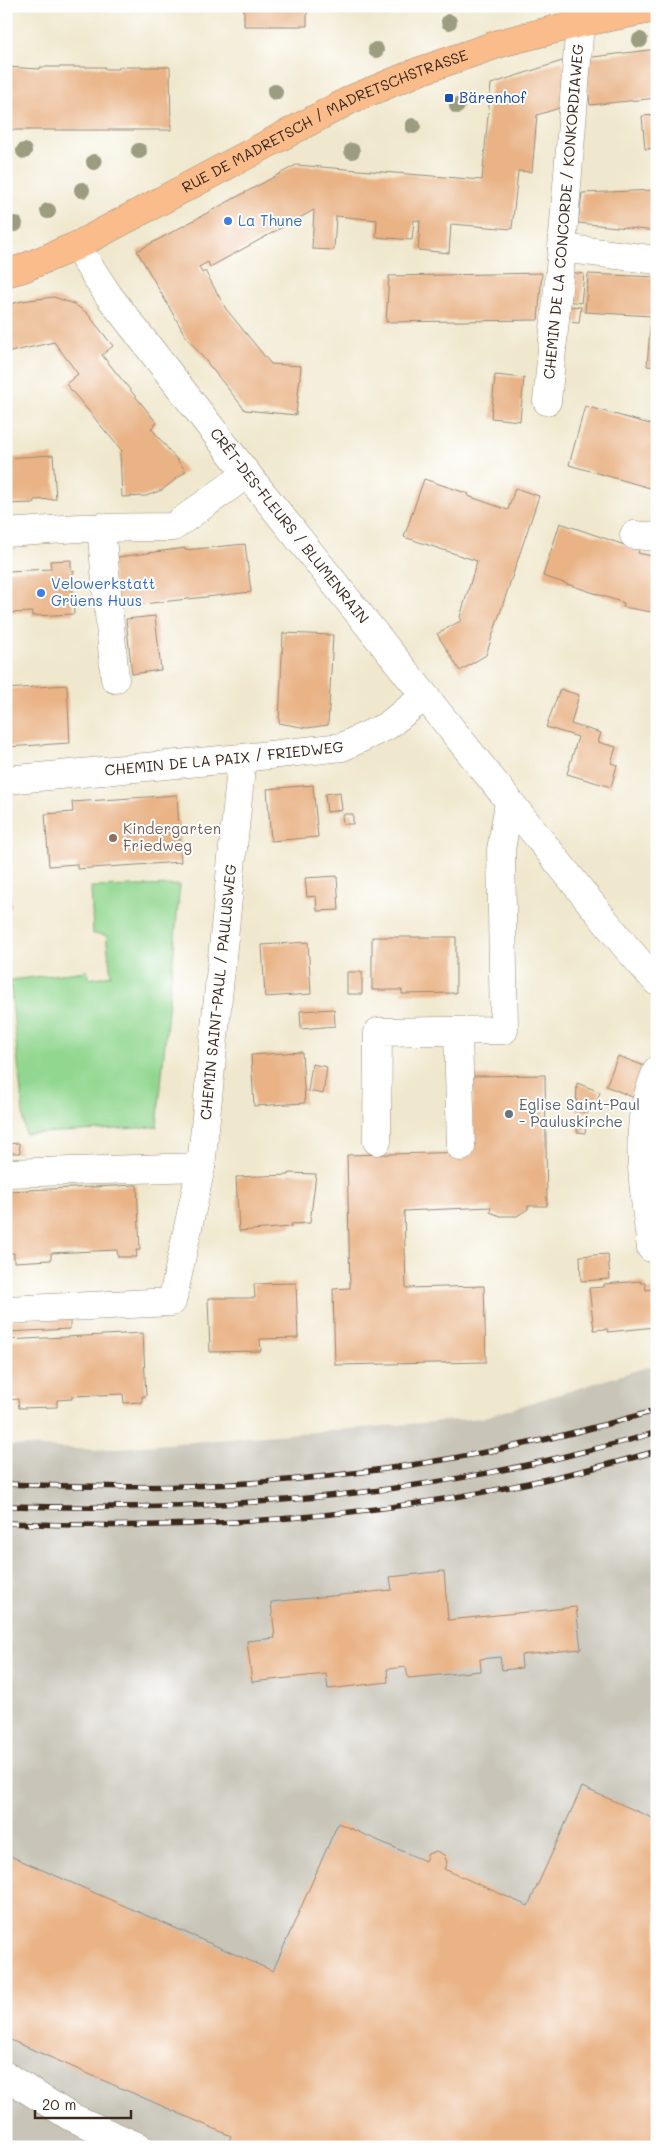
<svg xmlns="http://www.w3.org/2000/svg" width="663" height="2153" font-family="Mali,sans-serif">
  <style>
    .industrial { fill: #c8c4b8 }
    .green { fill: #92d790; stroke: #668057 }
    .building { fill: #e9b386 }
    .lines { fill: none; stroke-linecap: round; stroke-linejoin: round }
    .minor-casing { stroke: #968976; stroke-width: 29 }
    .major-casing { stroke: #968976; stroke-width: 29 }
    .minor { stroke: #fff; stroke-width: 28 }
    .major { stroke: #fabc8b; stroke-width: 28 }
    .rail-casing { stroke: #3b2a1e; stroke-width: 5.5 }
    .rail { stroke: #fff; stroke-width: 4; stroke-dasharray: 11; stroke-linecap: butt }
    .tree { fill: #9b9c80 }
    .transit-dot { fill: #1a4fb4; stroke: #fff; stroke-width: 2 }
    .shop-dot { fill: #3f7fe0; stroke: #fff; stroke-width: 2 }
    .education-dot { fill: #8d6e63; stroke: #fff; stroke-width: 2 }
    .worship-dot { fill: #6b7280; stroke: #fff; stroke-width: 2 }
    .labels { text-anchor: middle; stroke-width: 4; stroke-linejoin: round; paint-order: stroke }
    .transit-label { font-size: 15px; fill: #164399; stroke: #fff; text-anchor: start }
    .street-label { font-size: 15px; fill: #3b2a1e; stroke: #fff }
    .shop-label { font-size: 15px; fill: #366cbe; stroke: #fff; text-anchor: start }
    .education-label { font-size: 15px; fill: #785e54; stroke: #fff; text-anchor: start }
    .worship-label { font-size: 15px; fill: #5b616d; stroke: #fff; text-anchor: start }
  </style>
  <rect width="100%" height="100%" fill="#fff"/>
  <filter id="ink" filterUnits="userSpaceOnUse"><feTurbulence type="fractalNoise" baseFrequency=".02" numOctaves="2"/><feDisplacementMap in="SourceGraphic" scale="10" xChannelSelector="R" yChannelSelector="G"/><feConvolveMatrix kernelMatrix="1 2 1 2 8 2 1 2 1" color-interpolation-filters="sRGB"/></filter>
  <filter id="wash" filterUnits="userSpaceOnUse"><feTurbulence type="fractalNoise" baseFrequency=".0096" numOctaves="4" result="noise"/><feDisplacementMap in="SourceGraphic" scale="20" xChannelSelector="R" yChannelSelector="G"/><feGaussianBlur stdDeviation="1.12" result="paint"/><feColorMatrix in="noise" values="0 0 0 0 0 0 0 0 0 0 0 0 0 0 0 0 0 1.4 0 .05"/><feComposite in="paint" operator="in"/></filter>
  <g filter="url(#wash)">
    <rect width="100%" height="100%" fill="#f0e8ce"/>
    <path class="industrial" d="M657 1364V2147H6V1445L95 1450 481 1418Z"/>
    <path class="green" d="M180 885 157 1127 25 1134 10 980 87 971 89 979 111 975 106 935 93 934 91 887Z"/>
    <g id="blocks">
      <path class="building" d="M244 6H307V26H244Z
        M657 49V98L590 105 585 58Z
        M562 61 568 80 566 106 537 115 532 172 518 171 512 229 451 224 449 253 418 250 420 221 414 220 412 240 376 237 377 220 336 216 334 250 312 249 314 210 210 267 208 262 199 267 202 273 205 271 226 309 271 364 301 366 296 415 245 410 185 335 137 251 296 165 482 180 491 84Z
        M6 67 40 69V67H105V69H119V67H170L171 130H6Z
        M657 115V148L645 149 642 116Z
        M657 190V231L578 223 582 193Z
        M569 272 584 274 581 303 566 301Z
        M542 273 538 320 386 322 389 276Z
        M588 274 657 277V367L647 366 651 316 585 312Z
        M54 297 74 304 87 313 113 346 102 355 157 423 151 428 186 471 162 490 146 496 122 497 120 453 122 451 66 384 78 374 54 342 6 353V305L22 301Z
        M567 306 581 307 579 323 565 322Z
        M495 375 524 378 520 421 491 418Z
        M585 406 653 425 657 415V490L569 465Z
        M53 455 56 499 34 500 35 503 6 504V458Z
        M424 479 469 494 468 496 508 510 515 488 539 496 486 655 460 671 437 634 462 620 460 617 477 561 404 537Z
        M560 523 639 550 638 553 657 557V613L623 607 624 603 543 576Z
        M245 544 251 592 116 607 111 558 185 548V550Z
        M71 560V571H74V574H72L74 614 32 616V612L10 613 8 571 51 569 50 561Z
        M155 616 161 670 132 674 126 619Z
        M283 633 333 635 328 725 307 728 279 723Z
        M67 685 70 743 6 747V689Z
        M560 689 579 695 571 724 601 733 598 742 616 747 611 763 617 765 611 787 567 774 578 737 546 727Z
        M313 785 318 837 271 841 267 789Z
        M340 792 342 810 327 812 325 794Z
        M177 795 181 862 77 869V864L49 866 45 814 73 812 72 802Z
        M342 814H353V824H343Z
        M6 862 11 908H6Z
        M337 876 339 910 317 911 316 896 307 897 305 878Z
        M372 937H456V993L402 994V990H372Z
        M308 942 311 994 265 997 262 945Z
        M347 972H362V994H347Z
        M334 1009 335 1026 301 1029 300 1011Z
        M302 1052 305 1103 254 1106 251 1055Z
        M618 1056 650 1068 637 1099 606 1086Z
        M312 1064 327 1067 323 1094 308 1091Z
        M545 1075 547 1206H528V1209L517 1216H500L490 1212 491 1207 404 1211 406 1288 484 1286 486 1362 335 1365 333 1289 350 1288 347 1155 472 1152 473 1076Z
        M577 1083 600 1092 595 1107 592 1105 588 1113 576 1110Z
        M579 1118 587 1119 585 1133 577 1132Z
        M19 1143 20 1153H6V1144Z
        M289 1173 316 1174 310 1223 291 1224V1227L239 1231 236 1177 289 1175Z
        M137 1185 140 1250H136L137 1257H118L117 1250 51 1253V1260L14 1262V1253H6V1191Z
        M608 1254 610 1279 581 1281 580 1256Z
        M641 1281 640 1283H645L646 1290 652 1289 655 1327 608 1332 607 1329 594 1330 589 1288 604 1287V1284Z
        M296 1283 298 1338 260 1339 261 1351 210 1352 208 1298H255L254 1284Z
        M70 1317V1329L6 1332V1320Z
        M143 1333 146 1396H142V1402L124 1403 123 1394 72 1396V1399L57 1400V1407L19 1408 18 1399 6 1400V1340Z
        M444 1571 448 1620 576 1607 581 1649 521 1655 522 1668 502 1670 500 1657 480 1659 481 1671 408 1678 406 1667 387 1669 388 1682 328 1689 326 1674 252 1682 247 1641 275 1638 271 1602 392 1590 390 1577Z
        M582 1787 657 1820V2147H227L231 2136 6 2038V1854L273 1971 338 1823 425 1861 428 1854 436 1851 444 1855 447 1862 444 1869 528 1906Z"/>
    </g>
  </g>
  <g filter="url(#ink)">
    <use href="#blocks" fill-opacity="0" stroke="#968976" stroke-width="1"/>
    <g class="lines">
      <g class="minor-casing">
        <g id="minor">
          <path id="s1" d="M76 246 109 296 247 474 626 947 657 982"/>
          <path d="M562 248 657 260"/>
          <path id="s2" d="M547 401 562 248 580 23"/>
          <path d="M101 527 115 679"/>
          <path d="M6 533 79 528 173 527 247 474"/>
          <path d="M634 535 657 537"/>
          <path id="s3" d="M6 780 242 758 342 747 387 726 425 696"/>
          <path d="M458 1032 461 1147"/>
          <path d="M377 1141 378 1032 504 1030 501 850 509 803"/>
          <path d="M6 1173 201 1167"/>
          <path d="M651 1248C646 1205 638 1161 643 1118 645 1101 651 1085 657 1070"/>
          <path id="s4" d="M6 1310 172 1302 201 1167 242 758"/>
          <path d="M6 2076 69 2116 139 2147"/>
        </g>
      </g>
      <g class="major-casing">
        <g id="major">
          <path id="s5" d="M6 273 21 269 76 246 352 99 420 71 501 43 580 23 657 8"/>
        </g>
      </g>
      <use href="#minor" class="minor"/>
      <use href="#major" class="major"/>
      <g class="rail-casing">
        <path id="rail" d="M6 1484C92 1487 178 1489 263 1482 396 1472 529 1448 657 1410
          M6 1506C194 1511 378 1501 562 1457 593 1449 626 1442 657 1432
          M6 1523C226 1533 446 1512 657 1451"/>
      </g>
      <use href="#rail" class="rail"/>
    </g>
    <g class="tree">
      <circle cx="449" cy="22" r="8"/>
      <circle cx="640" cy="40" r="8"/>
      <circle cx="376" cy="50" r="8"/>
      <circle cx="275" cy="92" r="8"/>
      <circle cx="457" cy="106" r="8"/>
      <circle cx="413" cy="126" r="8"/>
      <circle cx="24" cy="151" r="8"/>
      <circle cx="139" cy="151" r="8"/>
      <circle cx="352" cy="151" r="8"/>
      <circle cx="94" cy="162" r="8"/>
      <circle cx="82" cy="190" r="8"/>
      <circle cx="48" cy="211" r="8"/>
      <circle cx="15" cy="224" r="8"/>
    </g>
  </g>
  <rect class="transit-dot" x="444" y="93" width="10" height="10" rx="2.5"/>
  <g class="shop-dot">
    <circle cx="228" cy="221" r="5"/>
    <circle cx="41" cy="593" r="5"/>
  </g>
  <circle class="education-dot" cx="113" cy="838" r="5"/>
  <circle class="worship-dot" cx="509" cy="1114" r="5"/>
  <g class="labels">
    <g class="transit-label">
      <text x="459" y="103">Bärenhof</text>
    </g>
    <g class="street-label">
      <text dy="5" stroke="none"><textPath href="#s5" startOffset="354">RUE DE MADRETSCH / MADRETSCHSTRASSE</textPath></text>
      <text dy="5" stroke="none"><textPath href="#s2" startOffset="190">CHEMIN DE LA CONCORDE / KONKORDIAWEG</textPath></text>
      <text dy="5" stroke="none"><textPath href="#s1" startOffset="352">CRÊT-DES-FLEURS / BLUMENRAIN</textPath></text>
      <text dy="5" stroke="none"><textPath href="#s3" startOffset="219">CHEMIN DE LA PAIX / FRIEDWEG</textPath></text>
      <text dy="5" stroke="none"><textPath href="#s4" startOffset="480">CHEMIN SAINT-PAUL / PAULUSWEG</textPath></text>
    </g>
    <g class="shop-label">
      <text x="238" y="226">La Thune</text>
      <text x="51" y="589">Velowerkstatt<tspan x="51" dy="17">Grüens Huus</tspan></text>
    </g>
    <g class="education-label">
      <text x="123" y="834">Kindergarten<tspan x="123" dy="17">Friedweg</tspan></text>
    </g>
    <g class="worship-label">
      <text x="519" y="1110">Eglise Saint-Paul<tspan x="519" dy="17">- Pauluskirche</tspan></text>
    </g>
  </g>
  <rect width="663" height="2153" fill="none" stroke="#fff" stroke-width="25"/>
  <path d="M35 2110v8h96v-8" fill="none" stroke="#3b2a1e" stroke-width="2.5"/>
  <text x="42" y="2110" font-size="15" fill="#3b2a1e" stroke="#ffffff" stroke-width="4" paint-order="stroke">20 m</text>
</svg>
